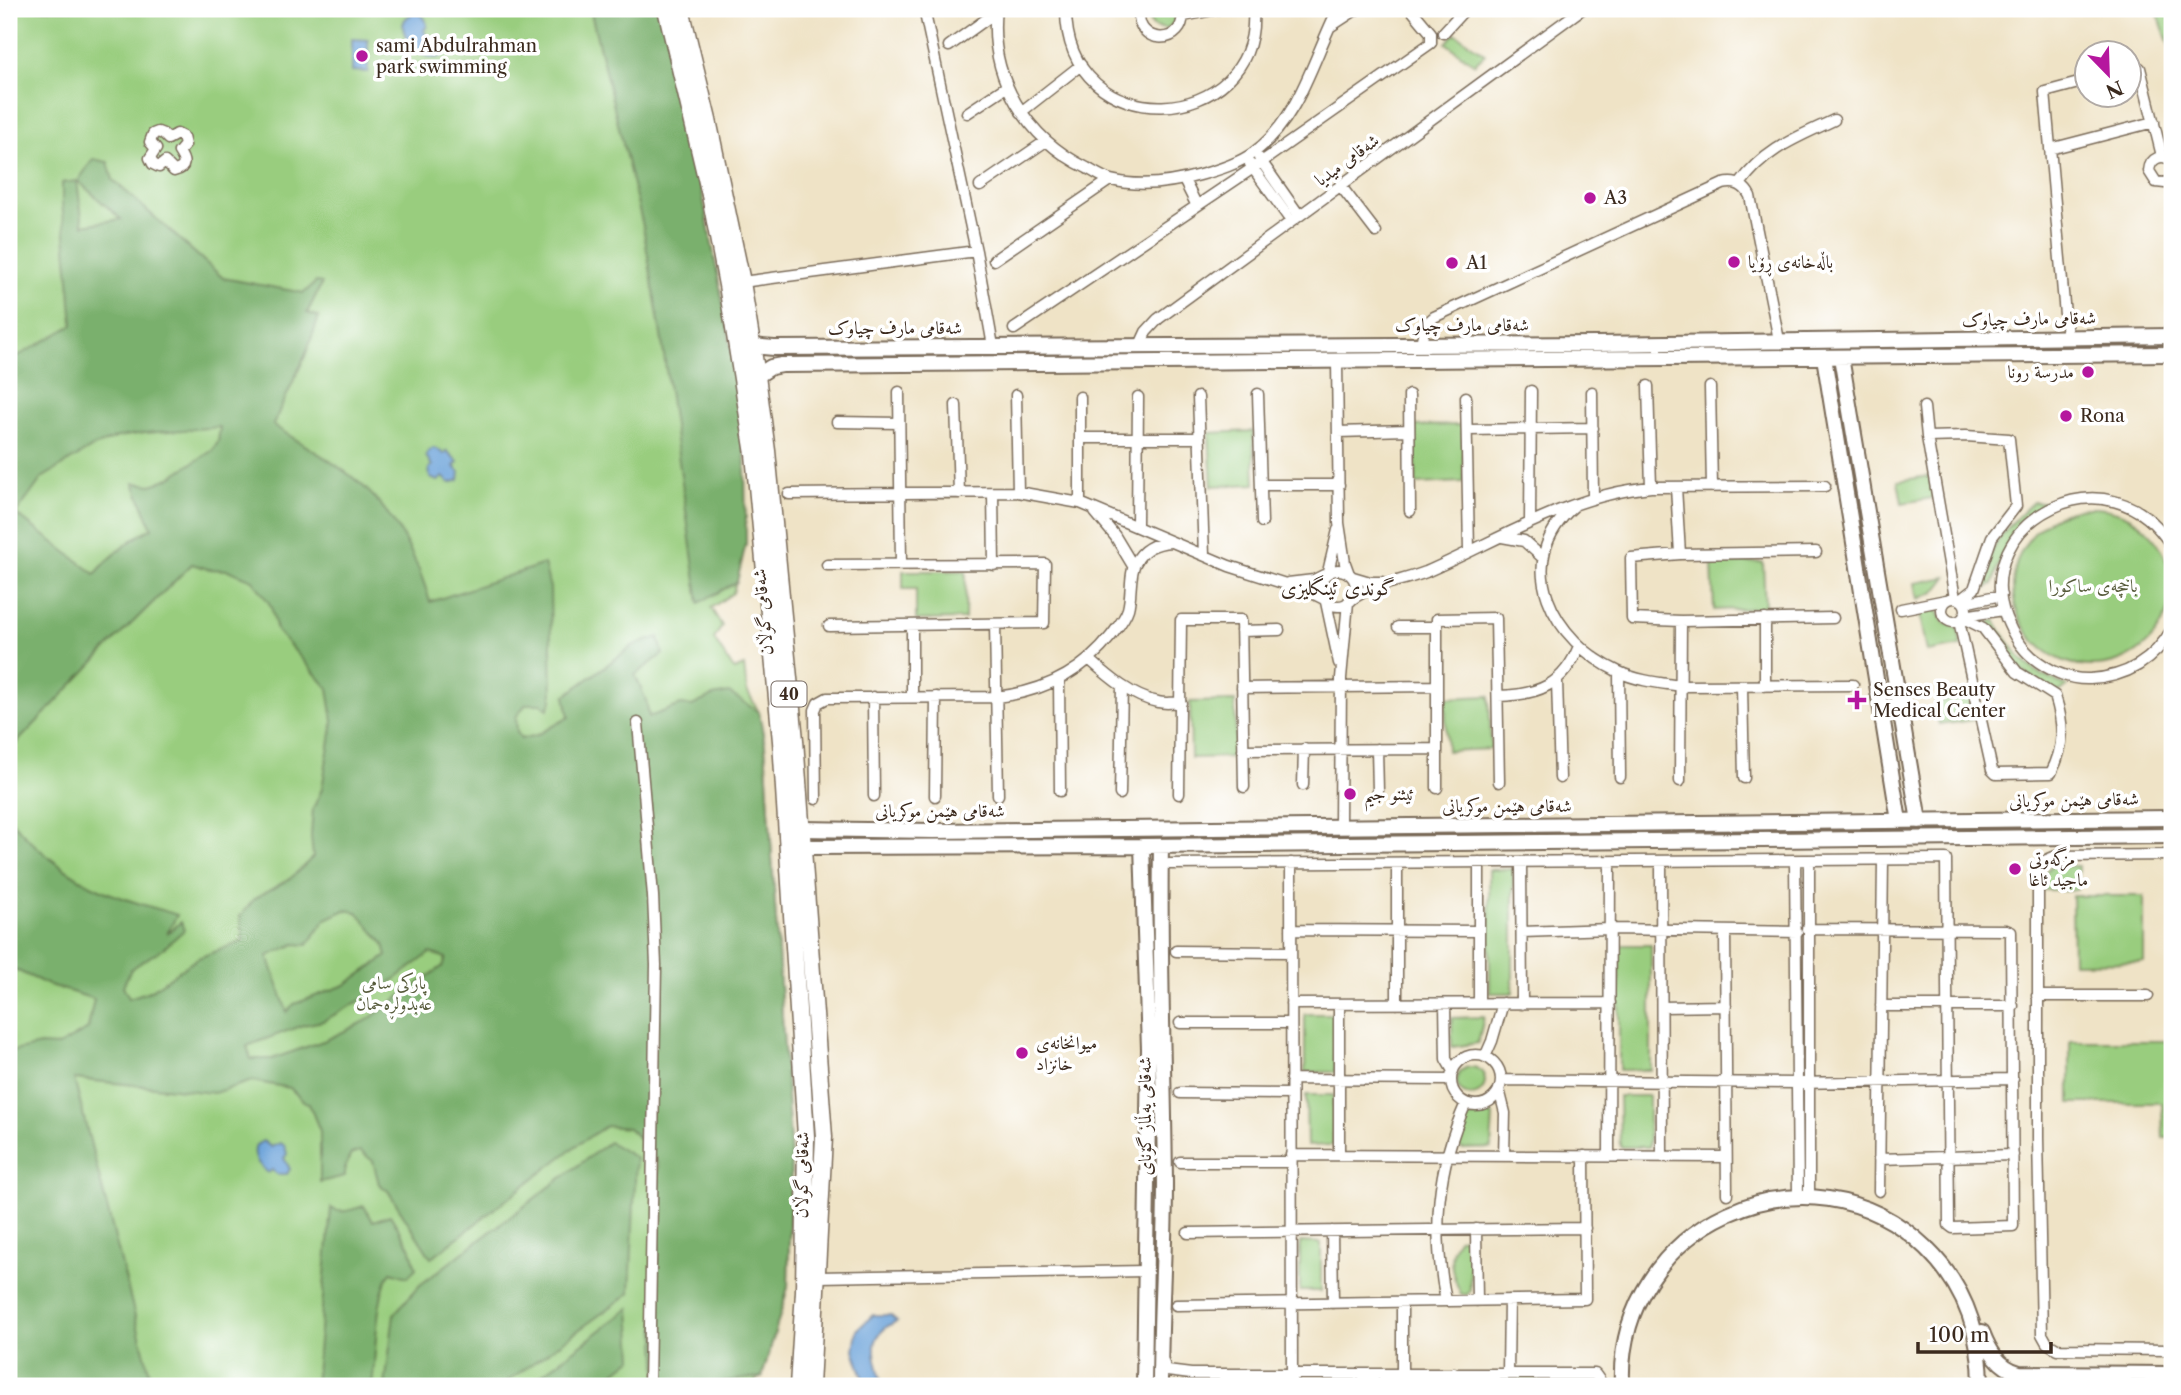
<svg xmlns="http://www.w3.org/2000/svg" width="2181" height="1395" font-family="'Libre Caslon Text',Amiri,serif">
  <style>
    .green { fill: #99cd7e; stroke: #6a7c4e; stroke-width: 2 }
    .forest { fill: #7ab06d; stroke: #5a6d46; stroke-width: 2; fill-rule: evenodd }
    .water { fill: #6aa2d9; stroke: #52667c; stroke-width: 2 }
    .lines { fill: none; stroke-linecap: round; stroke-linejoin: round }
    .street-casing { stroke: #7a6b59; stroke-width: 13 }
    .secondary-casing { stroke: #7a6b59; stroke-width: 18 }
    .primary-casing { stroke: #7a6b59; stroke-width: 19 }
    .street { stroke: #fff; stroke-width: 10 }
    .secondary { stroke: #fff; stroke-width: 14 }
    .primary { stroke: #fff; stroke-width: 16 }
    .poi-dot { fill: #b5179e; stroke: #fff; stroke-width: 2.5 }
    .labels { text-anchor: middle; stroke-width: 7; stroke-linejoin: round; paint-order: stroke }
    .shield { fill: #fff; stroke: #766a62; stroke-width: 2 }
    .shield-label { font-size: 16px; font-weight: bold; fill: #3b2a1e }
    .poi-label { font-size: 18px; fill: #3b2a1e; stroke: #fff; text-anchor: start }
    .street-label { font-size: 18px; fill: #3b2a1e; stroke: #fff }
    .park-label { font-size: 18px; fill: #575b3b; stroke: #fff }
    .quarter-label { font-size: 21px; fill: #3b2a1e; stroke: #fff }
  </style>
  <rect width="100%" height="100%" fill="#fff"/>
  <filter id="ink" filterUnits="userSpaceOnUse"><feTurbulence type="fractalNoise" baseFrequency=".0143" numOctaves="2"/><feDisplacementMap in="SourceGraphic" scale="14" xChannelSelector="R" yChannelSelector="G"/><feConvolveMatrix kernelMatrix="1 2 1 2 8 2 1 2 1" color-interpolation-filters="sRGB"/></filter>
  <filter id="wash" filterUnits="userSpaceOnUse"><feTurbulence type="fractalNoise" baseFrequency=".00686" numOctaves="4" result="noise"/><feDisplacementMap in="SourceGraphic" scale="28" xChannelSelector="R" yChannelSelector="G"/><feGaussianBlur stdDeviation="1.57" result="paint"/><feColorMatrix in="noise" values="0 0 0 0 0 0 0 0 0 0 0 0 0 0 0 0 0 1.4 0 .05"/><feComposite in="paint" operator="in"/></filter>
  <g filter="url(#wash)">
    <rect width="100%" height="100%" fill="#efe3c6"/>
    <path class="green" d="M9 9H651L733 391 746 543 733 593 711 608 722 626 714 639 734 670 744 666 747 691 759 712 765 745 791 1159 788 1287 762 1377 755 1381V1386H9Z
      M1152 9H1172C1177 17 1175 25 1166 29L1154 27 1149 21Z
      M2156 9H2169L2172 15V53Z
      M1455 33 1485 54 1474 64 1446 43Z
      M1462 425 1464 482 1416 484 1415 426Z
      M1253 431 1255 484 1212 486 1209 433Z
      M1929 476 1933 498 1902 503 1898 481Z
      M2033 502H2048C2018 524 2001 548 1993 584L1984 590C1983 551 2007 526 2033 502Z
      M2013 587a79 79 0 1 1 158 0a79 79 0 1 1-158 0Z
      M1763 562 1765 608 1714 610 1712 564Z
      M903 571H966L965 619 916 620V589H903Z
      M1947 577 1935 592 1918 599 1915 583Z
      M1933 607 1938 611 1944 623 1958 628 1961 646 1927 652 1919 610Z
      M1995 620C2015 655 2028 673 2068 686L2057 693 2019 669 1992 633 1989 622Z
      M1489 696 1491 749 1447 751 1445 698Z
      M1969 697 1973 720 1939 725 1935 702Z
      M1235 701 1236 757 1191 758 1190 702Z
      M2051 866H2078L2077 890H2042L2043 874Z
      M1513 869V993H1490L1489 870Z
      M2072 896H2144V962L2073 963Z
      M1619 945H1651V1070H1619Z
      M1305 1014H1334L1335 1072H1305Z
      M1484 1017 1478 1043 1452 1047V1018Z
      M2070 1041H2172V1138H2163L2162 1103H2070Z
      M1457 1081a14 14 0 1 1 28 0a14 14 0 1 1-28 0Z
      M1306 1095H1333V1145L1307 1146Z
      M1619 1096H1649V1147H1620Z
      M1490 1114 1493 1116 1491 1148 1463 1149 1456 1146 1464 1118Z
      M1466 1237 1470 1240V1291L1467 1295 1461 1294C1452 1275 1446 1256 1458 1238Z
      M1300 1242 1321 1243V1291H1300Z
      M1466 1376H1598L1597 1381H1466Z
      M1443 1377 1444 1382H1307V1378Z"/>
    <path class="forest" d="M590 9H665L673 37 729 335 745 456 746 543 737 582 699 603 662 341 643 226Z
      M93 159 108 162 113 180 223 278 304 293 316 282 322 283 307 313 319 317 305 356 273 425C303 445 336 462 363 486 396 516 418 560 430 602L544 564 550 588 552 701 548 709 541 704H526L516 717 517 732 521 739 537 735 569 717 565 696 634 645 659 637 663 654 635 675 646 700 649 717 681 705 692 706 713 696 729 693 759 712 765 745 791 1159 788 1287 762 1377 685 1386H658L655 1313 659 1234 658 1164 644 1143 628 1128 606 1126 577 1145 431 1258 388 1191 379 1184 373 1161 360 1151 351 1154 345 1167V1176L320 1182V1131L309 1104 302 1100 290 1088 252 1081 214 1093 74 1079 153 1386H9V1052L40 1045 58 1046 88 1029 94 999 49 985 9 967V817C31 846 70 877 104 891 127 901 153 907 177 915L167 934 181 922 184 930 165 947 131 969 123 986 129 998 150 991 198 958 243 941 240 916 254 899 291 878 313 857 311 836 313 809 322 789 333 721 328 688 277 631 271 606 253 580 228 570 208 569 192 564 117 638 9 751V361L73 325 62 201V183L77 181 83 225 121 219 78 181ZM220 427 218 442 213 450 169 478 152 485 134 483 152 528C129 540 112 555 95 574L16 514 42 478 93 447 118 437 145 433ZM345 910 357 912 384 944 387 956 345 985 294 1004 287 1012 268 956 295 944 307 945 326 919ZM430 953 446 958 443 966 366 1021 326 1040 272 1059H251L247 1046 303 1025 323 1021 385 987Z
      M609 1142 636 1158 630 1293 501 1386H385L394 1314 420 1285Z
      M364 1206 373 1221 390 1215 410 1247 416 1268 408 1277 391 1272C375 1293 376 1358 372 1386H315L331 1208C342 1215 353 1209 364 1206Z
      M630 1308 633 1358 597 1386H527Z"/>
    <path class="water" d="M417 13C423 15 426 18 427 26L424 30 428 41 444 46 447 49C435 80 377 21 417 13Z
      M352 39 368 40V72L352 71Z
      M433 448 437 449 444 454 447 451 458 462 454 466 460 472 459 480 450 483 443 477 438 481 430 478 429 468 432 466 426 456 428 452Z
      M263 1141 271 1147 280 1143 285 1146 287 1154 284 1158 290 1169 287 1174H277L272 1170 268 1173C260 1166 251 1158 256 1145Z
      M873 1315H890L897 1321C863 1337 877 1357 882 1386H866L854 1350 857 1330Z"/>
  </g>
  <g filter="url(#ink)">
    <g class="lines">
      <g class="street-casing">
        <path id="street" d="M924 9 976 251 993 346
          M996 9C988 77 1027 139 1087 168 1094 172 1103 178 1111 180 1139 187 1172 183 1200 175 1218 170 1238 164 1253 153 1300 119 1313 58 1338 9
          M1066 9C1065 144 1262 134 1253 9
          M1140 9C1132 46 1189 48 1182 9
          M1184 16 1218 9
          M1331 26 1357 9
          M1443 33 1465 9
          M949 46 995 13
          M2128 71 2140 68 2162 156
          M1021 112 1081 65
          M967 113 1006 87
          M158 132 163 134 168 139 177 134 183 137 185 145 179 152C185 161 187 168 174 171L165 162 159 167 153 164 150 158 156 149 150 142 153 134Z
          M2050 149 2154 122
          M1259 158 1299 215
          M2172 161C2162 153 2150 158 2149 171L2156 182 2165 183 2172 179
          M1250 164 1291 221
          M1184 180 1196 204
          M1740 184C1765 149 1796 138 1834 120
          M1340 185 1376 232
          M980 186 1046 141
          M994 260 1110 180
          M742 282 976 251
          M1014 329 1253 168 1431 43V33L1411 9
          M2067 337 2045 92 2086 81
          M1421 344 1425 325 1434 317 1723 184C1736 181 1744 185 1750 196L1779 340
          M1140 345 1146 332 1158 319 1582 9
          M1337 361 1339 523 1345 563 1349 574
          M1648 386 1651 487
          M1710 387 1712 487
          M899 392 901 565
          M1592 392 1593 498
          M1258 394 1262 522
          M1016 395 1018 492
          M1409 395 1410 511
          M1080 397V503
          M1198 397 1204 555
          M1466 397 1469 551
          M956 405 959 493
          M1924 407 1927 437 1955 598
          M837 422 899 423
          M1468 430 1593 428
          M1338 432 1408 430
          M1927 437 1966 436 2009 439 2016 506 1992 537 1974 589 1960 600
          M1081 438H1199
          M1261 485H1339
          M1676 487 1680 554
          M993 493 994 565
          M789 494 1018 492 1080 503 1229 566 1308 591 1322 598
          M1574 506C1510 562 1553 642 1619 672 1638 681 1661 683 1681 686L1853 685
          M1095 512 1115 536 1133 566
          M1530 521 1531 391
          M1137 526 1138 397
          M1502 537 1524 541 1543 558
          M2172 547C2111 445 1969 521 2006 618 2012 633 2019 646 2032 657 2048 670 2069 680 2090 679 2127 677 2154 661 2172 629
          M1816 552 1680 554 1631 558 1632 619 1681 621 1833 618
          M827 565 1045 564 1044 623 829 626
          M1320 588a18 18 0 1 1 36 0a18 18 0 1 1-36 0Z
          M1328 572 1338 530
          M1353 577 1370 582H1382
          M1288 583 1314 580 1324 575
          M1942 610a12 12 0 1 1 24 0a12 12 0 1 1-24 0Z
          M1351 600C1372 584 1401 582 1426 572 1501 539 1569 495 1651 487L1825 486
          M1326 602 1339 663
          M1964 603 2001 595
          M1901 609 1946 600
          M1964 616 2003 610
          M1959 621 1992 770 1996 774 2051 773C2065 746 2064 724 2055 696L2017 672 1983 628 1963 618
          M995 624 998 795
          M1398 627H1437
          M1241 631 1279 630
          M1090 660C1109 677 1132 697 1158 702 1165 704 1173 702 1181 703
          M1619 672 1620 777
          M1059 680 1060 791
          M1557 681 1560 778
          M1765 686V619
          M1742 687 1744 778
          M1242 688 1437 686
          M1498 696C1538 695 1564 685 1579 646
          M873 697 874 796
          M912 697V626
          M638 723 653 896 656 965 649 1386
          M1377 749 1378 791
          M1243 750 1437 749
          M1680 781 1681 621
          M1303 785 1304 749
          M1437 788V619L1496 618 1499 782
          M1120 794 1122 686
          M1179 794 1181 620H1241L1244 787
          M935 796 936 697
          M816 799 815 710 818 703 827 698 996 697C1042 692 1082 673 1111 636 1117 628 1125 619 1128 609 1132 595 1129 572 1136 562 1143 548 1156 543 1171 542
          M1340 826 1341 678 1348 602
          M2172 855 2056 856 2044 861 2038 872V1138L2042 1334 2047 1343 2057 1349 2172 1350
          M1661 861 1662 1157
          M1795 861 1798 1197
          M1809 861V1197
          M1521 862 1522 1004
          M1291 863 1292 1386
          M1397 863V1004
          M1169 864 1946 859 1949 1225 1953 1228 2013 1226 2011 932 2006 930 1807 929
          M1291 930 1479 931
          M1522 932 1610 929 1797 932
          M1725 932 1727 1194
          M1176 951 1291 952
          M2037 996H2148
          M1479 1003V862
          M1291 1004 1610 1003
          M1339 1004V1155
          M1445 1004 1446 1059 1453 1071
          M1881 1006H2013
          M1662 1007 1726 1006
          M1180 1023H1291
          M1451 1080a25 25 0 1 1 50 0a25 25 0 1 1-50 0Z
          M1485 1057 1492 1041 1503 1003
          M1291 1079 1451 1080
          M1501 1080 1797 1083 2013 1079
          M1499 1089 1505 1113 1504 1156
          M1180 1093 1291 1094
          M1291 1155 1726 1157
          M1609 1156 1610 862
          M1879 1159 2013 1155
          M1180 1162H1291
          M1879 1191 1883 860
          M1476 1229 1477 1301
          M1332 1231 1333 1303
          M1188 1233 1585 1228
          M818 1277 1145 1271
          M1446 1301C1432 1229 1436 1170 1466 1103
          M1402 1302V1373
          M1176 1305 1585 1299 1584 1156
          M1163 1362 1167 1371 1191 1374H1595L1600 1381 1596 1386
          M1454 1373 1456 1386
          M1508 1373 1509 1300"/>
      </g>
      <g class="secondary-casing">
        <path id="secondary" d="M752 346 774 348 1597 344 2172 336
          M1824 357 1899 821
          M1841 357 1919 821
          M757 376 771 367 782 365 2172 354
          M800 829 933 831 2172 818
          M1142 846 1149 1049 1144 1386
          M801 847 1142 846 2172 836
          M1982 1332C1989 1350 1998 1367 2019 1373L2172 1374
          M1160 1386C1160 1318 1165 1251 1165 1183 1164 1071 1159 958 1161 846
          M1622 1386C1615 1225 1809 1134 1926 1248 1965 1286 1981 1332 1981 1386
          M2008 1386 2034 1382"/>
      </g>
      <g class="primary-casing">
        <path id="primary" d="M666 9 710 195 727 285 754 454 781 741 806 1136 804 1291 798 1386
          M681 9 708 120 742 282 757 376 767 451 795 740 824 1137 811 1386"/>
      </g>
      <use href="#street" class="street"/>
      <use href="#secondary" class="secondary"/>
      <use href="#primary" class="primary"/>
    </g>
  </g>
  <g class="poi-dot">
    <circle cx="362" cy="56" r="7"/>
    <circle cx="1590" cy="198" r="7"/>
    <circle cx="1734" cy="262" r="7"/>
    <circle cx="1452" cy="263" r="7"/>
    <circle cx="2088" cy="372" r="7"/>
    <circle cx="2066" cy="416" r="7"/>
    <path d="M1853.5 689.5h7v7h7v7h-7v7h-7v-7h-7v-7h7z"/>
    <circle cx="1350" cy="794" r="7"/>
    <circle cx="2015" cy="869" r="7"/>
    <circle cx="1022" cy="1053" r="7"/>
  </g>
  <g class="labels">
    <rect class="shield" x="771.5" y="681.5" width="35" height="25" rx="5"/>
    <g class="shield-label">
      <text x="789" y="700">40</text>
    </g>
    <g class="poi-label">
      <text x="376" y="52">sami Abdulrahman<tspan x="376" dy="21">park swimming</tspan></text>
      <text x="1604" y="204">A3</text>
      <text x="1748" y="268">باڵەخانەی ڕۆیا</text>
      <text x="1466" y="269">A1</text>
      <text x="2074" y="378" text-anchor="end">مدرسة رونا</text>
      <text x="2080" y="422">Rona</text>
      <text x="1873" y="696">Senses Beauty<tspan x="1873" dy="21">Medical Center</tspan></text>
      <text x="1364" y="800">ئيثنو جيم</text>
      <text x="2029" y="865">مزگەوتی<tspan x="2029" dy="21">ماجید ئاغا</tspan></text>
      <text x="1036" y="1049">میوانخانەی<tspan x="1036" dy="21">خانزاد</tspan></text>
    </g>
    <g class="street-label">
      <text transform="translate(1347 160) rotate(-36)" y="6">شەقامی میدیا</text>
      <text transform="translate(2029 319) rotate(-1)" y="6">شەقامی مارف چیاوک</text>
      <text x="1462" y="331">شەقامی مارف چیاوک</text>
      <text x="895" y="334">شەقامی مارف چیاوک</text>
      <text transform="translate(763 612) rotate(-95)" y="6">شەقامی گوڵان</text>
      <text transform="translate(2074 800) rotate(-1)" y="6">شەقامی هێمن موکریانی</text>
      <text x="1507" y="812">شەقامی هێمن موکریانی</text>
      <text x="940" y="817">شەقامی هێمن موکریانی</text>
      <text transform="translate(1145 1116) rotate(-90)" y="6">شەقامی یەڵماز گۆنای</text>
      <text transform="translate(802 1175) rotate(-89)" y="6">شەقامی گوڵان</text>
    </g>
    <g class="park-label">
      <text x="2093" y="592">باخچەی ساکورا</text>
      <text x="394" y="989">پارکی سامی<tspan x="394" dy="21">عەبدولڕەحمان</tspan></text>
    </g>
    <g class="quarter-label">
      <text x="1338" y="595">گوندی ئینگلیزی</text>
    </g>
  </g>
  <rect width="2181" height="1395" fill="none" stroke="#fff" stroke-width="35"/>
  <g transform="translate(2108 74) rotate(157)"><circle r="33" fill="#ffffff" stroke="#b1aaa5" stroke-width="2"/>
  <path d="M0-5L12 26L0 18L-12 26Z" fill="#b5179e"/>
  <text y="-10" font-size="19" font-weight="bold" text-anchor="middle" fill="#3b2a1e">N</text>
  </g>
  <path d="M1918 1342v10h133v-10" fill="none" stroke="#3b2a1e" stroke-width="3.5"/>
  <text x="1929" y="1342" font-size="21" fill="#3b2a1e" stroke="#ffffff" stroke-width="5" paint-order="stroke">100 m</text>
</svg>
